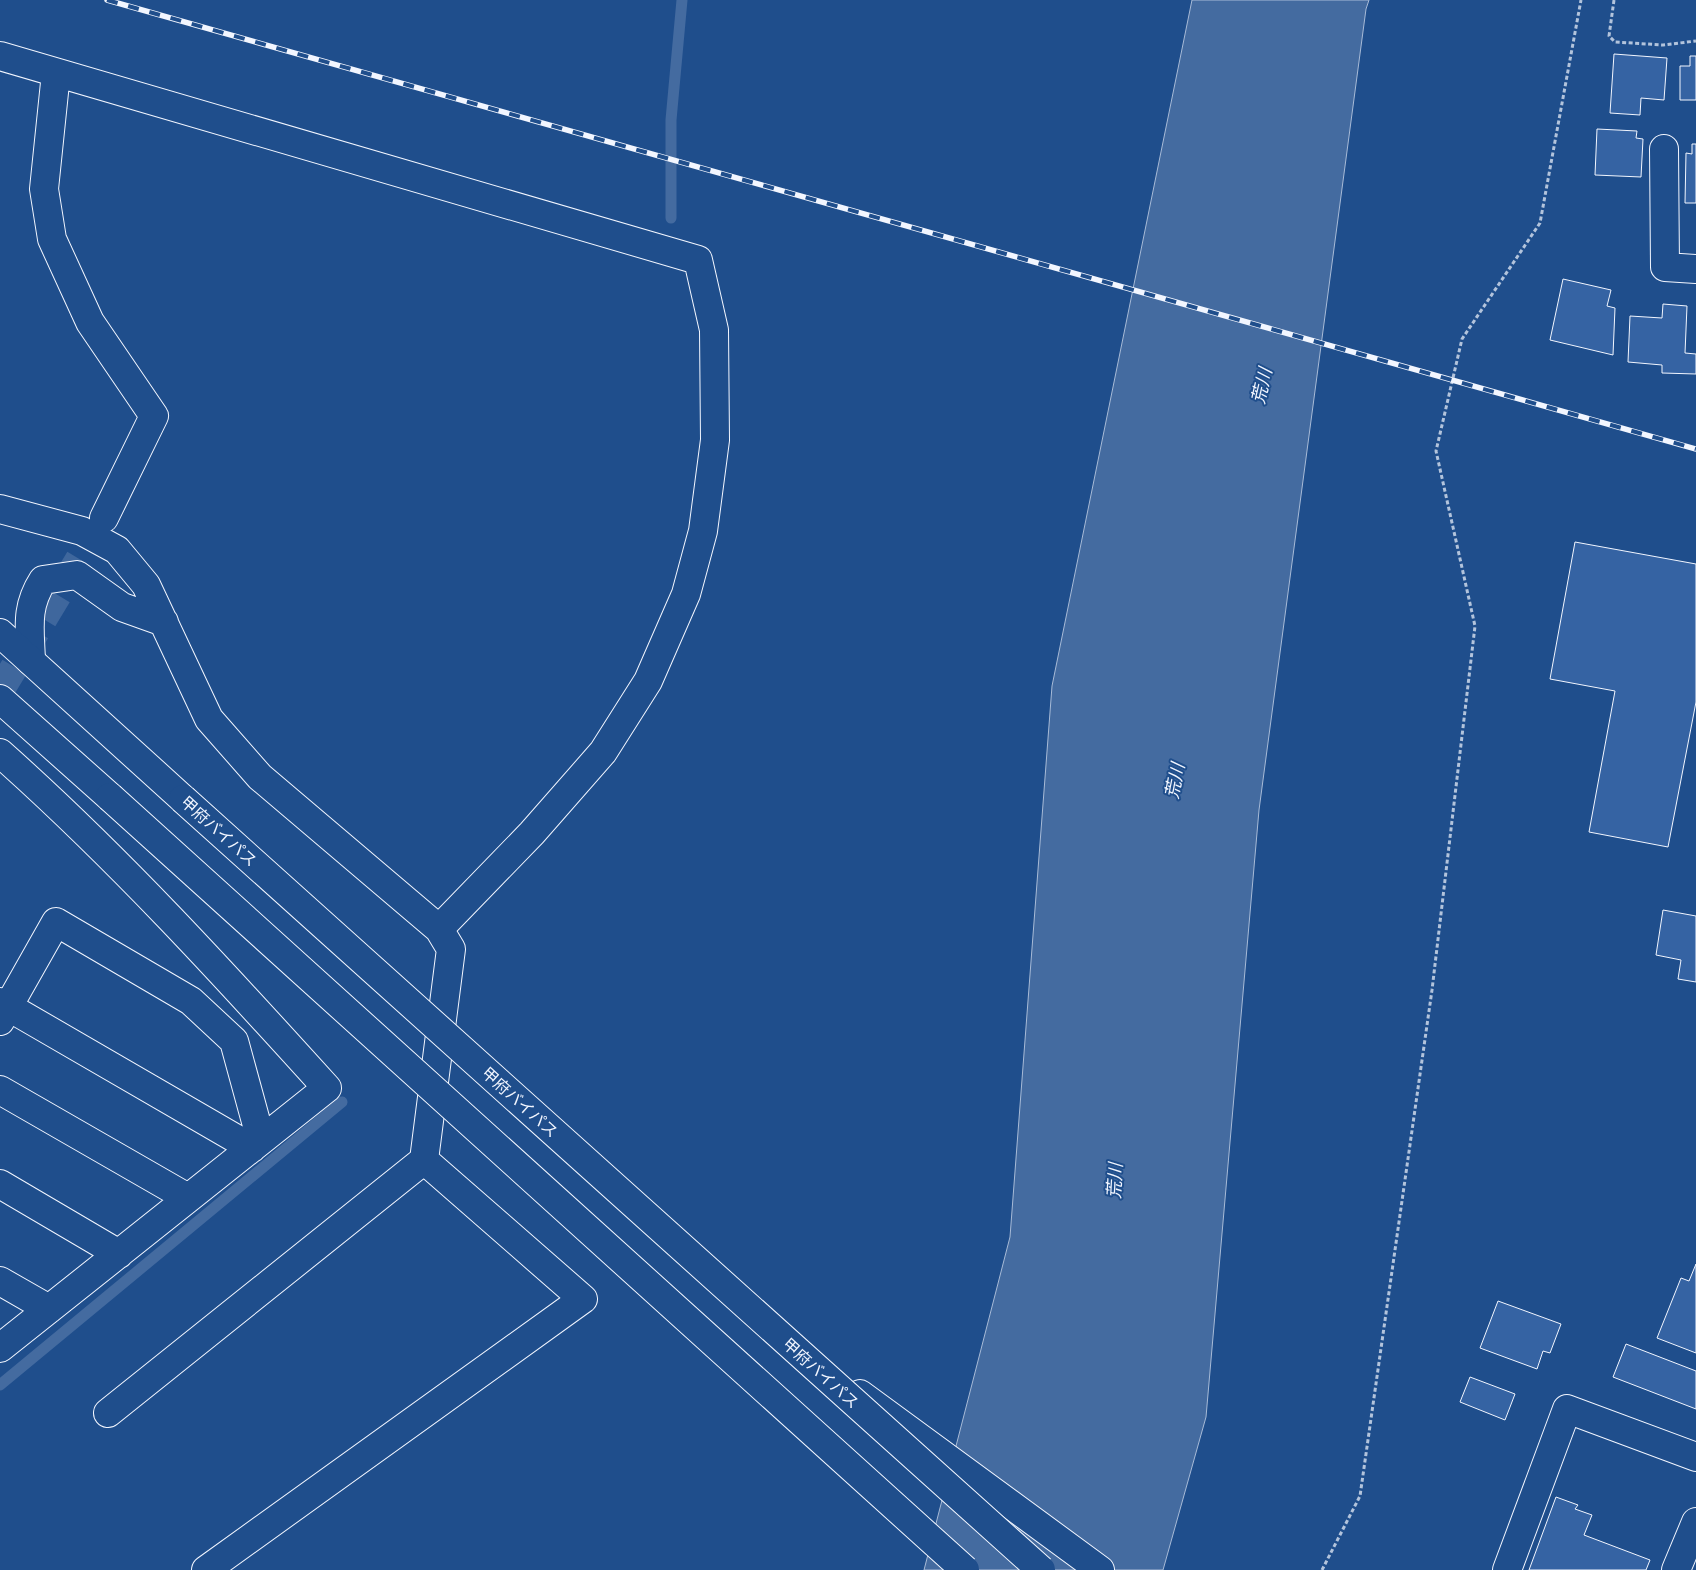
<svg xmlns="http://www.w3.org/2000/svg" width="1696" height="1570" font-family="Cabin,'Noto Sans JP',sans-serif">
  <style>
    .water { fill: #446ba0; stroke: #a8bbd7 }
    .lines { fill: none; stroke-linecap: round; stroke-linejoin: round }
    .stream { stroke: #446ba0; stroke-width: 11 }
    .building { fill: #3563a3; stroke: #f2f6ff }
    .minor-tunnel { stroke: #3f679d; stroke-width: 28; stroke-dasharray: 28 14; stroke-linecap: butt }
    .minor-casing { stroke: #f2f6ff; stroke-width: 30 }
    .highway-casing { stroke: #f2f6ff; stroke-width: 30 }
    .path { stroke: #b3c4dc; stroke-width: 3; stroke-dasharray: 4 2.5; stroke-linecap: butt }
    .minor { stroke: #1f4e8c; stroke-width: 28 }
    .highway { stroke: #1f4e8c; stroke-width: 28 }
    .rail-casing { stroke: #f2f6ff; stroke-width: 5.5 }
    .rail { stroke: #1f4e8c; stroke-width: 4; stroke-dasharray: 11; stroke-linecap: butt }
    .highway-bridge-casing { stroke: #f2f6ff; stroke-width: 30; stroke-linecap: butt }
    .highway-bridge { stroke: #1f4e8c; stroke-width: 28 }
    .labels { text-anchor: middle; stroke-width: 4; stroke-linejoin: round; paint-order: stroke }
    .street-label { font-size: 16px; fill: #f2f6ff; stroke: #1f4e8c }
    .water-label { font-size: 18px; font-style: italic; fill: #f2f6ff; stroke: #1f4e8c }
  </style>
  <rect width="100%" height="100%" fill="#1f4e8c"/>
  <path class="water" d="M1192 0H1369L1366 9 1259 810 1206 1417 1163 1570H924L1010 1237 1052 686Z"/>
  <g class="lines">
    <path class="stream" d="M671 218V120L682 0
      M0 1385 342 1102"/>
  </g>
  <path class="building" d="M1614 54 1667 58 1664 100 1641 98 1640 115 1610 113Z
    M1690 56H1696V100H1680V66H1690Z
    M1597 129 1637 131 1636 138 1643 139 1641 177 1595 175Z
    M1692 144H1696V203H1685L1686 153 1692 154Z
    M1563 279 1611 290 1607 306 1615 308 1613 355 1550 340Z
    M1663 304 1687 306 1685 353 1696 354V374L1662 373V365L1628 362 1630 316 1662 318Z
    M1575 542 1696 564V702L1668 847 1589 832 1615 691 1550 679Z
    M1663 910 1696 916V982L1678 979 1681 960 1656 955Z
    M1696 1264V1353L1657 1338 1681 1278 1689 1281Z
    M1498 1301 1561 1324 1550 1353 1543 1351 1537 1369 1480 1348Z
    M1626 1344 1696 1371V1409L1613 1377Z
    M1470 1377 1515 1394 1505 1420 1460 1402Z
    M1556 1497 1578 1505 1575 1509 1592 1515 1584 1535 1650 1560 1646 1570H1529Z"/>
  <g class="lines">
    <path class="minor-tunnel" d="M0 691 104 518"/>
    <g class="minor-casing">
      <path id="minor" d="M0 56 698 260 714 330 715 440 703 531 686 594 648 681 603 752 532 833 439 929
        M56 73 44 189 52 239 90 322 154 416 104 518
        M1664 149 1665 267 1696 269
        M0 509 82 531 117 550 146 585 209 719 260 777 439 929 451 949 424 1160 583 1299 206 1570
        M31 661C30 629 25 608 43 580L77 575 122 607 164 622
        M0 753C117 857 223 973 327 1088L0 1348
        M0 1002 252 1148
        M0 1021 56 922 191 1001 234 1041 261 1140
        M0 1090 188 1198
        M0 1184 119 1254
        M0 1281 49 1309
        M108 1413 424 1160
        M1507 1570 1567 1409 1696 1457"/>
    </g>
    <g class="highway-casing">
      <path id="highway" d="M0 633 183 799
        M0 699 110 797
        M860 1394 1100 1570
        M1676 1570 1696 1522"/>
    </g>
    <path class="path" d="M1614 0 1609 36 1615 42 1663 45 1696 41
      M1322 1570 1360 1496 1432 990 1475 626 1436 451 1462 339 1540 223 1581 0"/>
    <use href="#minor" class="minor"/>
    <use href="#highway" class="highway"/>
    <g class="rail-casing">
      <path id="rail" d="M107 0 1696 449"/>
    </g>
    <use href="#rail" class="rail"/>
    <g class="highway-bridge-casing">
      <path id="highway-bridge" d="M110 797 965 1570
        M183 799 1041 1570"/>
    </g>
    <use href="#highway-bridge" class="highway-bridge"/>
  </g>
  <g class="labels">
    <g class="street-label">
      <text transform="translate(219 831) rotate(42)" y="6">甲府バイパス</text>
      <text transform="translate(520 1102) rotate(42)" y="6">甲府バイパス</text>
      <text transform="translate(821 1373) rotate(42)" y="6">甲府バイパス</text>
    </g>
    <g class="water-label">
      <text transform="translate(1262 386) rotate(-77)" y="6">荒川</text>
      <text transform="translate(1175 781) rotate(-79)" y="6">荒川</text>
      <text transform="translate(1115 1181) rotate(-87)" y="6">荒川</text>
    </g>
  </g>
</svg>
